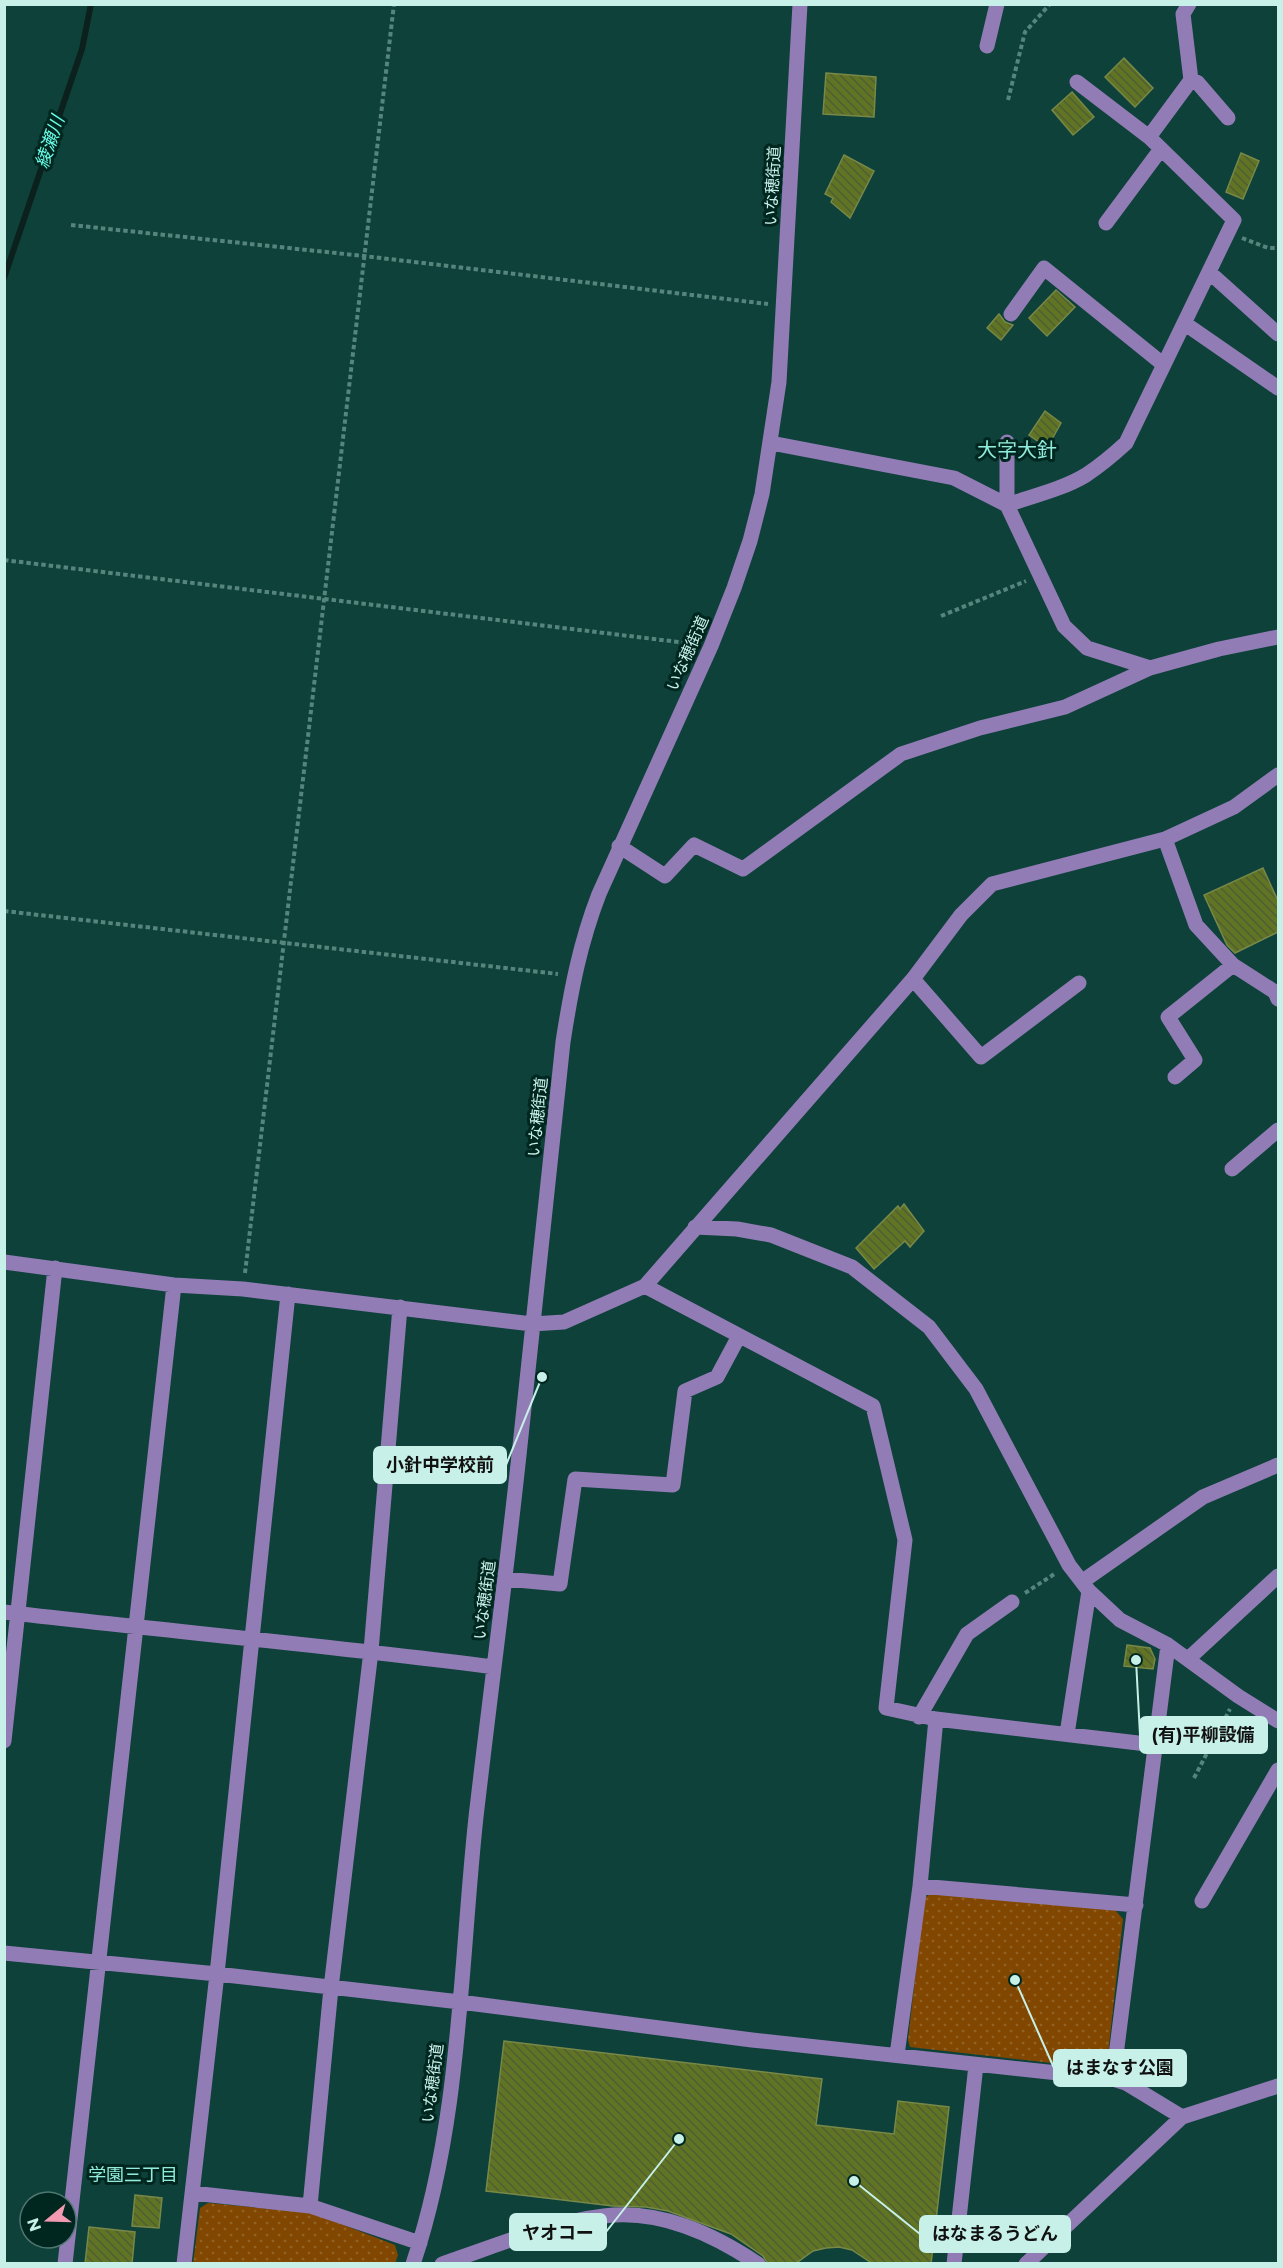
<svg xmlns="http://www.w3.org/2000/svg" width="1283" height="2268" font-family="Montserrat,'Noto Sans JP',sans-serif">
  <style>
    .park { fill: url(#park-dots) }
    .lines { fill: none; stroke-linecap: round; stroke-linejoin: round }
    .stream { stroke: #0c201d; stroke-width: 6 }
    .building { fill: url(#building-back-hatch); stroke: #778848; stroke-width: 1.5 }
    .path { stroke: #55857d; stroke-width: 4; stroke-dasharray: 4.5 3; stroke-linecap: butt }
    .minor { stroke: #927cb5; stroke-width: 15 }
    .labels { text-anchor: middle; stroke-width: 6; stroke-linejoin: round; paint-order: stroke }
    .street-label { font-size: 16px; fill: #c7f1e8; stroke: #002620 }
    .water-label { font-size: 18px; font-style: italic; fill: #68fde6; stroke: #002620 }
    .neighbourhood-label { font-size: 18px; fill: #92ecdc; stroke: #002620 }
    .quarter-label { font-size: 20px; fill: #92ecdc; stroke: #002620 }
    .leader { fill: none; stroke: #c7f1e8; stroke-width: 2 }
    .callout-dot { fill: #c7f1e8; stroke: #002620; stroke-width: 2 }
    .callout { fill: #c7f1e8; stroke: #c7f1e8; stroke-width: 2 }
    .callout-label { font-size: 18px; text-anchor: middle; font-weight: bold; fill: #111 }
  </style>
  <defs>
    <pattern id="park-dots" width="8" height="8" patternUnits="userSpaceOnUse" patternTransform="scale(1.5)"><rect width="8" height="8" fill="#814700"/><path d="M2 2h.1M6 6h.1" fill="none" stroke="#916225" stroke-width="1.8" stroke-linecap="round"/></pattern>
    <pattern id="building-back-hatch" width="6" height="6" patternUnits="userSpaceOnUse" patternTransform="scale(1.5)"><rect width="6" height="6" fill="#617424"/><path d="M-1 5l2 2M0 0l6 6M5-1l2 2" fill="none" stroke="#4e5e35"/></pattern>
  </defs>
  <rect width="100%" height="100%" fill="#0d4139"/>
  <path class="park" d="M932 1893 1115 1910 1123 1919 1107 2063 1096 2068 910 2047 908 2040 924 1898Z
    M208 2203 313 2213 395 2245 398 2255 395 2264H193L200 2208Z"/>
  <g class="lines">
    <path class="stream" d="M4 278 82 49 91 4"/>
  </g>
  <path class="building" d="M1124 58 1153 88 1135 107 1105 77Z
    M826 73 876 77 874 117 823 114Z
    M1072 92 1094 117 1073 135 1052 110Z
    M1241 153 1259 161 1243 199 1226 192Z
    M844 155 874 171 850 218 831 202 833 198 825 194Z
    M1056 290 1075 307 1047 336 1029 318Z
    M999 314 1005 322 1013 325 1001 340 987 328Z
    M1045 411 1061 423 1051 441 1047 440 1042 444 1029 435Z
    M1263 868 1278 901V932L1235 953 1227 945 1204 895Z
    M904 1204 924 1231 910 1247 905 1241 874 1269 856 1248 898 1206 900 1209Z
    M1127 1645 1150 1648 1155 1659 1153 1669 1124 1666Z
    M504 2041 822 2079 816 2125 894 2134 898 2101 949 2107 931 2264H873L852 2250 839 2247 826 2248 813 2251 795 2264H768L763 2256 731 2234 668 2211 646 2207 613 2206 486 2191Z
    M135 2195 162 2198 159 2228 132 2226Z
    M89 2227 135 2232 132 2264H85Z"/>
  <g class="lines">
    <path class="path" d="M1008 100 1025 32 1050 4
      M71 225 364 256 768 304
      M1242 238 1268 248H1278
      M4 560 695 644
      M941 616 1026 581
      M4 911 558 974
      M245 1273 394 4
      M1025 1593 1056 1573
      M1194 1778 1230 1709"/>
    <path class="minor" d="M987 46 997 4
      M1191 80 1197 82 1228 118
      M1077 82 1149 137
      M1106 223 1161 149
      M1209 272 1278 334
      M1011 314 1044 268 1164 365
      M1184 323 1278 388
      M1007 442V505L1064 626 1087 648 1150 668 1219 649 1278 637
      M771 443 954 478 1007 505C1033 496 1063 489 1086 475 1101 465 1114 454 1126 443L1234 220 1149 137 1191 80 1183 14 1189 4
      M1165 839 1196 925 1233 965 1275 992 1278 999
      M619 846 665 876 694 845 743 869 901 754 980 728 1065 707 1150 668
      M913 979 981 1057 1079 983
      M1175 1077 1195 1060 1168 1017 1233 965
      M1232 1169 1278 1130
      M695 1227 737 1229 771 1235 852 1267 929 1327 976 1389 1069 1565 1089 1591 1120 1620 1168 1645 1238 1696 1278 1721
      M4 1262 174 1285 243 1289 532 1324 564 1322 645 1286 913 979 961 915 992 884 1165 839 1234 807 1278 775
      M645 1286 873 1406 905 1540 886 1708 936 1719 1155 1745
      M505 1579 560 1584 575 1479 673 1485 685 1391 717 1377 739 1336
      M1083 1581 1203 1497 1278 1465
      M4 1612C168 1631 331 1646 494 1667
      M1188 1659 1278 1576
      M919 1717 967 1634 1012 1602
      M1067 1734 1089 1591
      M4 1741 55 1268
      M920 1886 1136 1905
      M1202 1901 1278 1770
      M4 1953 217 1974 460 2002 752 2040 1113 2079 1126 2083 1182 2117
      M897 2055 920 1886 936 1719
      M1113 2079 1168 1645
      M192 2193 310 2206 420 2243
      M310 2206 331 1988 371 1651 400 1307
      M65 2264 174 1285
      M184 2264 217 1974 288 1294
      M413 2264C461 2122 460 1965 476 1817 490 1696 506 1576 519 1455 534 1317 548 1180 563 1042 571 990 580 943 599 894L711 646 734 588 750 541 762 494 779 382 800 4
      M442 2264C493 2247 552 2222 604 2216 660 2209 713 2234 758 2264
      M954 2264 976 2065
      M1026 2264 1182 2117 1278 2086"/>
  </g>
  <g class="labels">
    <g class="street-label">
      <text transform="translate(772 186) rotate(-87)" y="6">いな穂街道</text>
      <text transform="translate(687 653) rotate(-66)" y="6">いな穂街道</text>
      <text transform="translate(537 1117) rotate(-84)" y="6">いな穂街道</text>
      <text transform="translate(484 1600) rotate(-83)" y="6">いな穂街道</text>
      <text transform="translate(432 2083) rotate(-83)" y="6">いな穂街道</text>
    </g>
    <g class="water-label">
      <text transform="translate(50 142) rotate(-71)" y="6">綾瀬川</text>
    </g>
    <g class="neighbourhood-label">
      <text x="133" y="2181">学園三丁目</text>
    </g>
    <g class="quarter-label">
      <text x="1017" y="457">大字大針</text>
    </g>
  </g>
  <path class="leader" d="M542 1377L506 1465M1136 1660L1140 1735M1015 1980L1054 2068M679 2139L606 2232M854 2181L920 2234"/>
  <g class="callout-dot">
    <circle cx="542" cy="1377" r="6"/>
    <circle cx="1136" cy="1660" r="6"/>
    <circle cx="1015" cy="1980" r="6"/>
    <circle cx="679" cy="2139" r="6"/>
    <circle cx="854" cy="2181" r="6"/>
  </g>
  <g class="callout">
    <rect x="374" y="1447" width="132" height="36" rx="6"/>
    <rect x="1140" y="1717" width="127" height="36" rx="6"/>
    <rect x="1054" y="2050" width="132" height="36" rx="6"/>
    <rect x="510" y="2214" width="96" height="36" rx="6"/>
    <rect x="920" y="2216" width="150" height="36" rx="6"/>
  </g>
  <g class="callout-label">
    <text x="440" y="1471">小針中学校前</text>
    <text x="1203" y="1741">(有)平柳設備</text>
    <text x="1120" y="2074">はまなす公園</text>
    <text x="558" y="2239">ヤオコー</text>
    <text x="995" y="2240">はなまるうどん</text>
  </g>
  <rect width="1283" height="2268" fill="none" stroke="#c7f1e8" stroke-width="12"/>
  <g transform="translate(48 2220) rotate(251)"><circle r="28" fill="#002620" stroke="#507770" stroke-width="1.5"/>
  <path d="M0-4.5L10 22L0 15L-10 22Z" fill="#f19ab2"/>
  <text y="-9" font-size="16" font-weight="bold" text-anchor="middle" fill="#c7f1e8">N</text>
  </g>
</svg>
